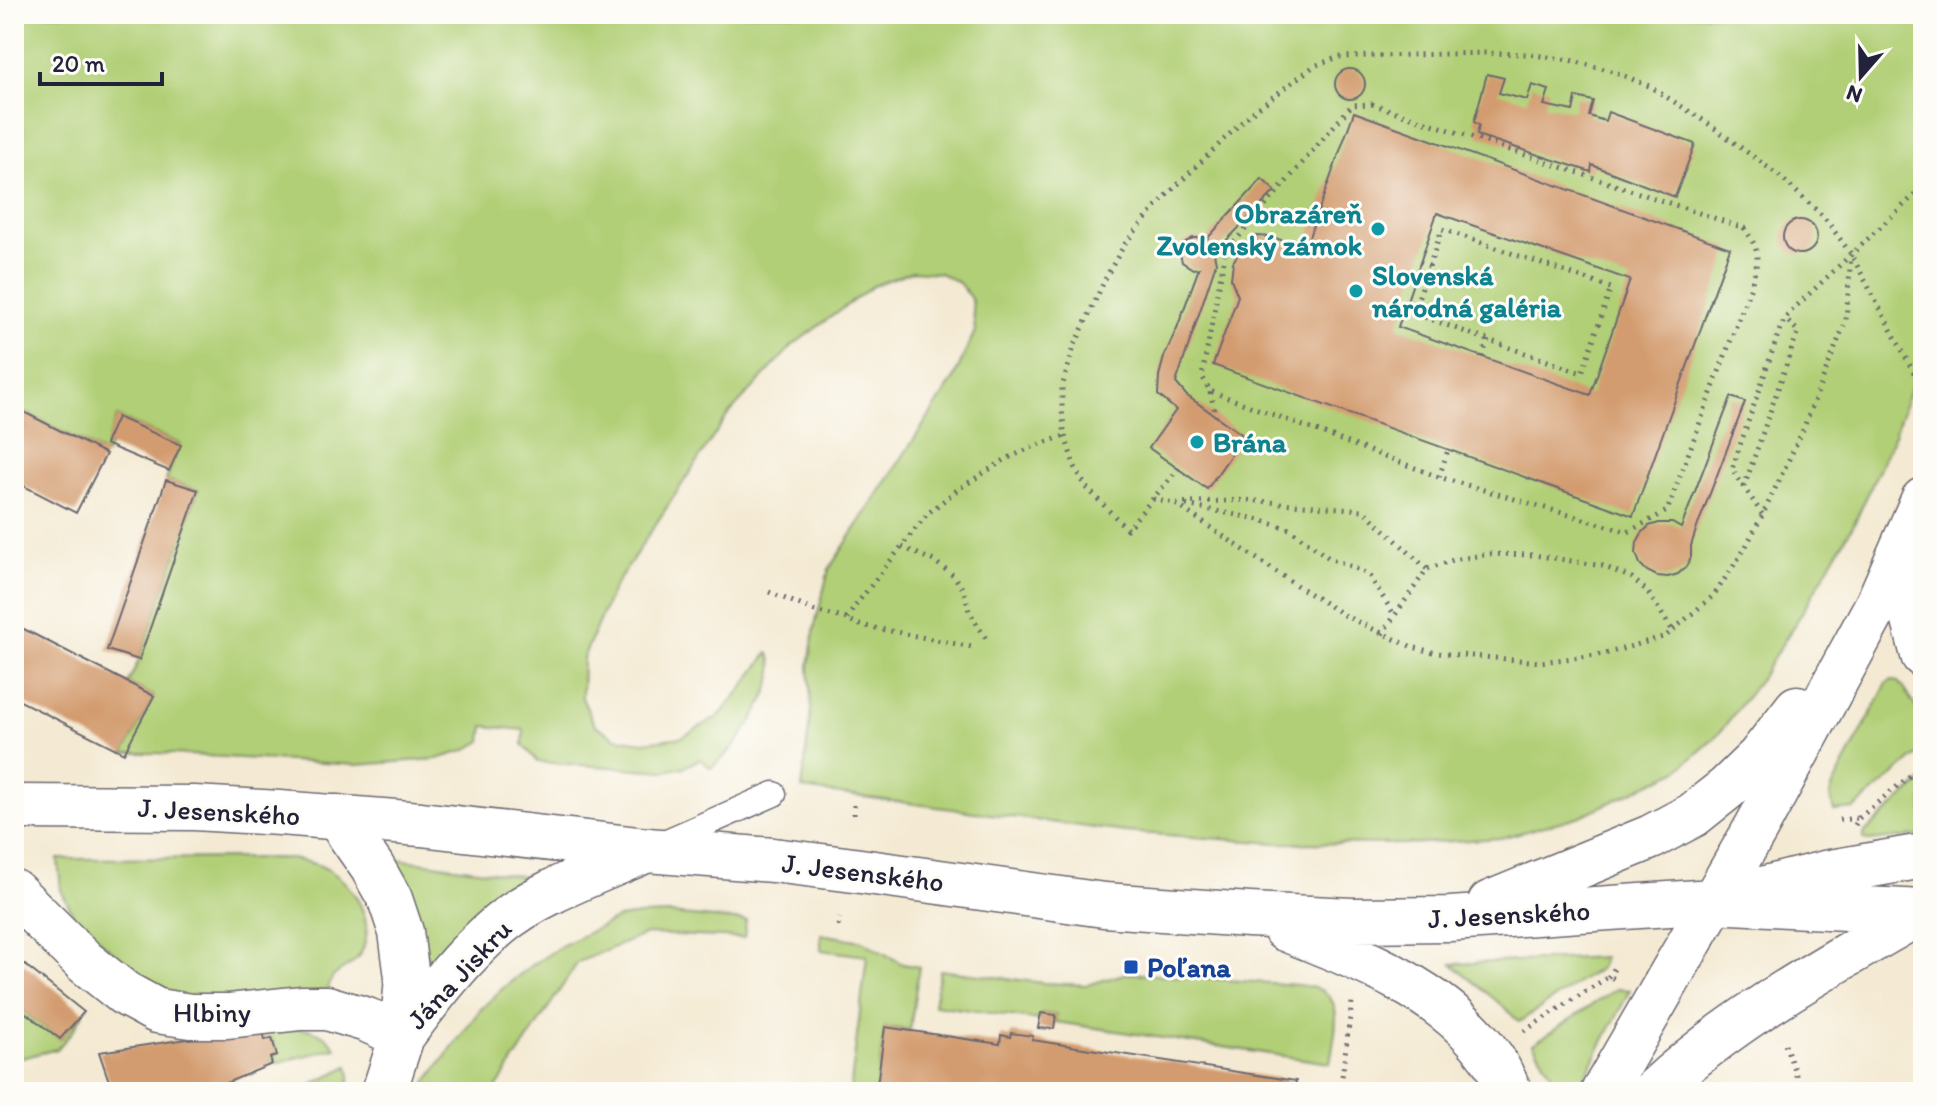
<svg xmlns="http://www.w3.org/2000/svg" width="1937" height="1106" font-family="Itim,sans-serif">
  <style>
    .green { fill: #b1cf76; stroke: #6a7858; stroke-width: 2 }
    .building { fill: #d39c6f; fill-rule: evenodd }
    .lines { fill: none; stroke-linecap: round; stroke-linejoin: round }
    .service-casing { stroke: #6c6870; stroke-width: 27 }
    .minor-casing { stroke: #6c6870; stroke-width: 47 }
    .tertiary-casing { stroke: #6c6870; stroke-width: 47 }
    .path { stroke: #6c6870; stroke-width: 5; stroke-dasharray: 2 6; stroke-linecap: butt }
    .service { stroke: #fff; stroke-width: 24 }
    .minor { stroke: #fff; stroke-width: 44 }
    .tertiary { stroke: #fff; stroke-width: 44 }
    .culture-dot { fill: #0f9aa8; stroke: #fdfcf7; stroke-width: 3 }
    .transit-dot { fill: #1a4fb4; stroke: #fdfcf7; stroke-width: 3 }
    .labels { text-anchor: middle; stroke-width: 6; stroke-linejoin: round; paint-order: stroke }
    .culture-label { font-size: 28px; font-weight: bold; fill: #0d838f; stroke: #fdfcf7; text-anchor: start }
    .street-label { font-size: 28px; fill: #22223b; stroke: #fdfcf7 }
    .transit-label { font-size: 28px; font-weight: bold; fill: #164399; stroke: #fdfcf7; text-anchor: start }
  </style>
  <rect width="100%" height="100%" fill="#fdfcf7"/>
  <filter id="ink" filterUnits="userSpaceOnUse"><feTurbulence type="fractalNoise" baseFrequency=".0125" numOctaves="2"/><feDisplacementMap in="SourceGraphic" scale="16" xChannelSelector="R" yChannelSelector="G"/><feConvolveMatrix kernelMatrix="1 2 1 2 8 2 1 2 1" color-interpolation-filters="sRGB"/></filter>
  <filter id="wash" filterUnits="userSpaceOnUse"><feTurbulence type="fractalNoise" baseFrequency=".006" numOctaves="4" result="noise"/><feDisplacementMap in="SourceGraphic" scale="32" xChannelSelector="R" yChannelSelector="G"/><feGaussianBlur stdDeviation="1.8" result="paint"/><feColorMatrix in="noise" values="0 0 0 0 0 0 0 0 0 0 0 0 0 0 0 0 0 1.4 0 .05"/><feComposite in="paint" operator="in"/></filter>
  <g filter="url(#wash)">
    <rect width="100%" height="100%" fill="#f4ead3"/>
    <path class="green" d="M14 14H1923V348L1920 361 1892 441 1855 522 1800 616 1758 682 1717 736 1677 771 1581 816 1501 838 1408 844 1276 843 1125 832 802 789 811 709 809 665 815 625 829 569 953 380 975 331 972 300 959 283 940 273 912 271 873 286 793 345 727 416 613 589 583 658 582 698 594 724 616 738 644 742 682 737 719 716 741 690 768 653C787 676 743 738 726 755 721 760 716 764 711 768L700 759 684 767 665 771 538 762 523 745 524 730 484 726 482 741 464 751 437 759 356 765 156 753H124L154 696 128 683 139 660 198 490 166 480 180 444 117 417 106 444 109 446 106 454 14 407Z
      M1892 680 1898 682 1904 688 1923 719V750L1854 809 1834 811 1830 796 1833 786 1887 683Z
      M1923 780V835L1870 841 1863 839 1865 832Z
      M279 858C295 859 312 861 327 869 355 885 377 922 361 953 352 968 341 968 333 977 330 981 329 985 328 989L300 997H170L142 978 75 918 61 890 58 859Z
      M397 859 535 878 441 954 432 960 427 959 424 943 395 862Z
      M670 914 746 921 744 938 646 934 578 962 495 1090 497 1092H437L425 1084 480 1010 502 989 528 968 561 946 618 918 640 915Z
      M821 934 862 941 903 964 919 967 910 1030 885 1027 876 1092H850L867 956 821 950Z
      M1604 957 1600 968 1519 1022 1504 1007 1452 964Z
      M940 970 1044 983 1087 985 1127 973 1299 985C1305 986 1312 987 1318 989 1347 1000 1333 1040 1330 1063L1055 1022 1056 1015 1041 1013 1039 1020 934 1005Z
      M1616 989 1630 990 1577 1092H1556L1550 1071 1533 1044Z
      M14 1004 60 1039 84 1012 73 1031 57 1049 14 1060Z
      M262 1028C291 1029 318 1022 336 1048L272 1064 270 1058 277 1055 272 1038 265 1040Z
      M348 1066 350 1074 348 1092H298Z"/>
    <g id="blocks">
      <path class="building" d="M1335 84a15 15 0 1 1 30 0a15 15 0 1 1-30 0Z
        M1487 74 1504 78 1499 93 1527 100 1532 85 1549 90 1544 105 1573 111 1576 97 1593 101 1589 116 1605 121 1608 112 1695 144 1675 197 1592 165 1591 172 1477 135 1479 125 1474 122Z
        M1354 112 1730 248 1633 516 1213 365 1238 296 1231 279 1233 262 1242 247 1257 236 1272 237 1305 248ZM1437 213 1630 280 1590 395 1398 327Z
        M1262 179 1275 191 1214 253 1216 263 1176 383 1186 395 1244 436 1207 489 1149 448 1176 410 1158 395 1159 376 1164 357 1177 328 1199 268 1193 269 1182 262 1179 250 1182 244 1193 238H1199L1205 241Z
        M1783 237a17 17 0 1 1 34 0a17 17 0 1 1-34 0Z
        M1731 397 1745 402 1696 530 1691 546V557L1686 567 1678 574 1668 577 1657 576 1647 571 1640 564 1636 553 1637 542 1642 533 1649 526 1659 523H1672L1681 528Z
        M14 407 106 454 76 513 14 481Z
        M117 417 181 445 169 471 105 444Z
        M166 480 198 490 139 660 107 650Z
        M14 624 154 696 124 753 14 698Z
        M14 956 84 1012 60 1039 14 1004Z
        M1041 1013 1056 1015 1054 1029 1038 1028Z
        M885 1027 1000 1044 1001 1035 1010 1037 1011 1033 1033 1036 1032 1040 1296 1081 1295 1092H876Z
        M262 1028 265 1040 272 1038 277 1056 270 1058 272 1064 221 1085 224 1092H106L105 1089 111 1087 99 1052Z"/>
    </g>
  </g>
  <g filter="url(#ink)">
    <use href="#blocks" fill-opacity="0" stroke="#6c6870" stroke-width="2"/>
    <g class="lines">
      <g class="service-casing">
        <path id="service" d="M660 844 774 794"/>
      </g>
      <g class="minor-casing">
        <path id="minor" d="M337 817 372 867 390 899 401 932 407 977 402 1036 384 1092
          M14 892 85 962 124 993 157 1011 191 1016H228L301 1008H327L367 1020 402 1036
          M402 1036C431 997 461 957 499 925 536 893 602 870 647 850"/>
      </g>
      <g class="tertiary-casing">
        <path id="tertiary" d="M1907 547 1910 605 1923 655
          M14 807 194 808 280 813 421 824 647 850 773 860 846 869 1104 905 1249 915 1351 920 1450 919 1713 901 1923 912
          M1754 891 1825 873 1923 856
          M1490 903 1651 837 1693 815 1727 788 1759 757 1797 708
          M1285 929C1356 957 1442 989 1489 1054 1498 1065 1503 1079 1510 1092
          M1603 1092 1756 828 1878 603 1923 500
          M1653 1092C1732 1018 1828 966 1921 912"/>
      </g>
      <path class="path" d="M1372 104 1744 228C1761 251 1759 259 1751 286L1667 511 1628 532 1439 477 1210 391 1202 376 1225 253 1352 105Z
        M1420 262 1429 266
        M1482 357 1488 340 1582 373 1611 288 1442 229 1413 313 1488 340
        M1210 392 1216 416
        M1179 468 1127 529 1086 487 1074 465 1065 436 1062 410V387L1074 347 1107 275 1126 242 1163 199 1250 114 1314 66 1339 57 1484 53 1528 54 1569 60 1612 71 1649 86 1706 122 1777 174 1824 217 1851 254 1922 388
        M1439 477 1448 450
        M1744 487 1798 331 1785 319
        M1153 499 1174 503 1296 585 1345 616 1412 647 1437 653 1541 662 1605 654 1666 636 1714 595 1744 550 1763 514 1802 432 1846 320 1851 255
        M1176 503 1245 500 1363 510 1427 569
        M1186 505 1256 519 1290 529 1329 558 1362 571 1370 577 1395 616
        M1762 514 1732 469 1781 326 1789 313 1923 187
        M902 547 934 561 954 576 964 591 969 611 986 639
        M769 592 815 611 847 619 860 625 972 647
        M847 619 855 606 927 514 957 490 1006 459 1037 445 1065 436
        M1382 634 1427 569 1453 560 1490 554 1534 555 1603 566 1632 578 1647 591 1673 631
        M854 815V805
        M1839 820 1858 818
        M1855 825 1859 818 1923 765
        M838 926 840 918
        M1608 977 1617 965
        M1524 1031 1608 977 1619 979
        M1785 1044 1802 1092
        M1340 1092 1352 1002"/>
      <use href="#service" class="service"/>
      <use href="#minor" class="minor"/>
      <use href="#tertiary" class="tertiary"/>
    </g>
  </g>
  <g class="culture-dot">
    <circle cx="1378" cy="229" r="8"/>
    <circle cx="1356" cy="291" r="8"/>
    <circle cx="1197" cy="442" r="8"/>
  </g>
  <rect class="transit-dot" x="1123" y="959" width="16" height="16" rx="4"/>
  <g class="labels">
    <g class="culture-label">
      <text x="1362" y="223" text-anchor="end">Obrazáreň<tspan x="1362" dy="32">Zvolenský zámok</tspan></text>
      <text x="1372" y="285">Slovenská<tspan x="1372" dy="32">národná galéria</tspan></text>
      <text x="1213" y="452">Brána</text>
    </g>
    <g class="street-label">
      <text transform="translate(219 811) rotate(3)" y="10">J. Jesenského</text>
      <text transform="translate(863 872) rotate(7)" y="10">J. Jesenského</text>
      <text transform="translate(1509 914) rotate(-3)" y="10">J. Jesenského</text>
      <text transform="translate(459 974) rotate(-47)" y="10">Jána Jiskru</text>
      <text x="212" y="1022">Hlbiny</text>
    </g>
    <g class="transit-label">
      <text x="1147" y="977">Poľana</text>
    </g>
  </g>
  <rect width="1937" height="1106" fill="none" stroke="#fdfcf7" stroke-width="48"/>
  <g transform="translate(1861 76) rotate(200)" stroke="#fdfcf7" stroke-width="6" paint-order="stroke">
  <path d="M0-6L14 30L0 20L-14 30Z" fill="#22223b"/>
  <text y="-12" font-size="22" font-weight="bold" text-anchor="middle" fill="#22223b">N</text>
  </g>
  <path d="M40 72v12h122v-12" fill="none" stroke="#22223b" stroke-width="4"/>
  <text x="52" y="72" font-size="24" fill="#22223b" stroke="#fdfcf7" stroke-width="6" paint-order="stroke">20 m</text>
</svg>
